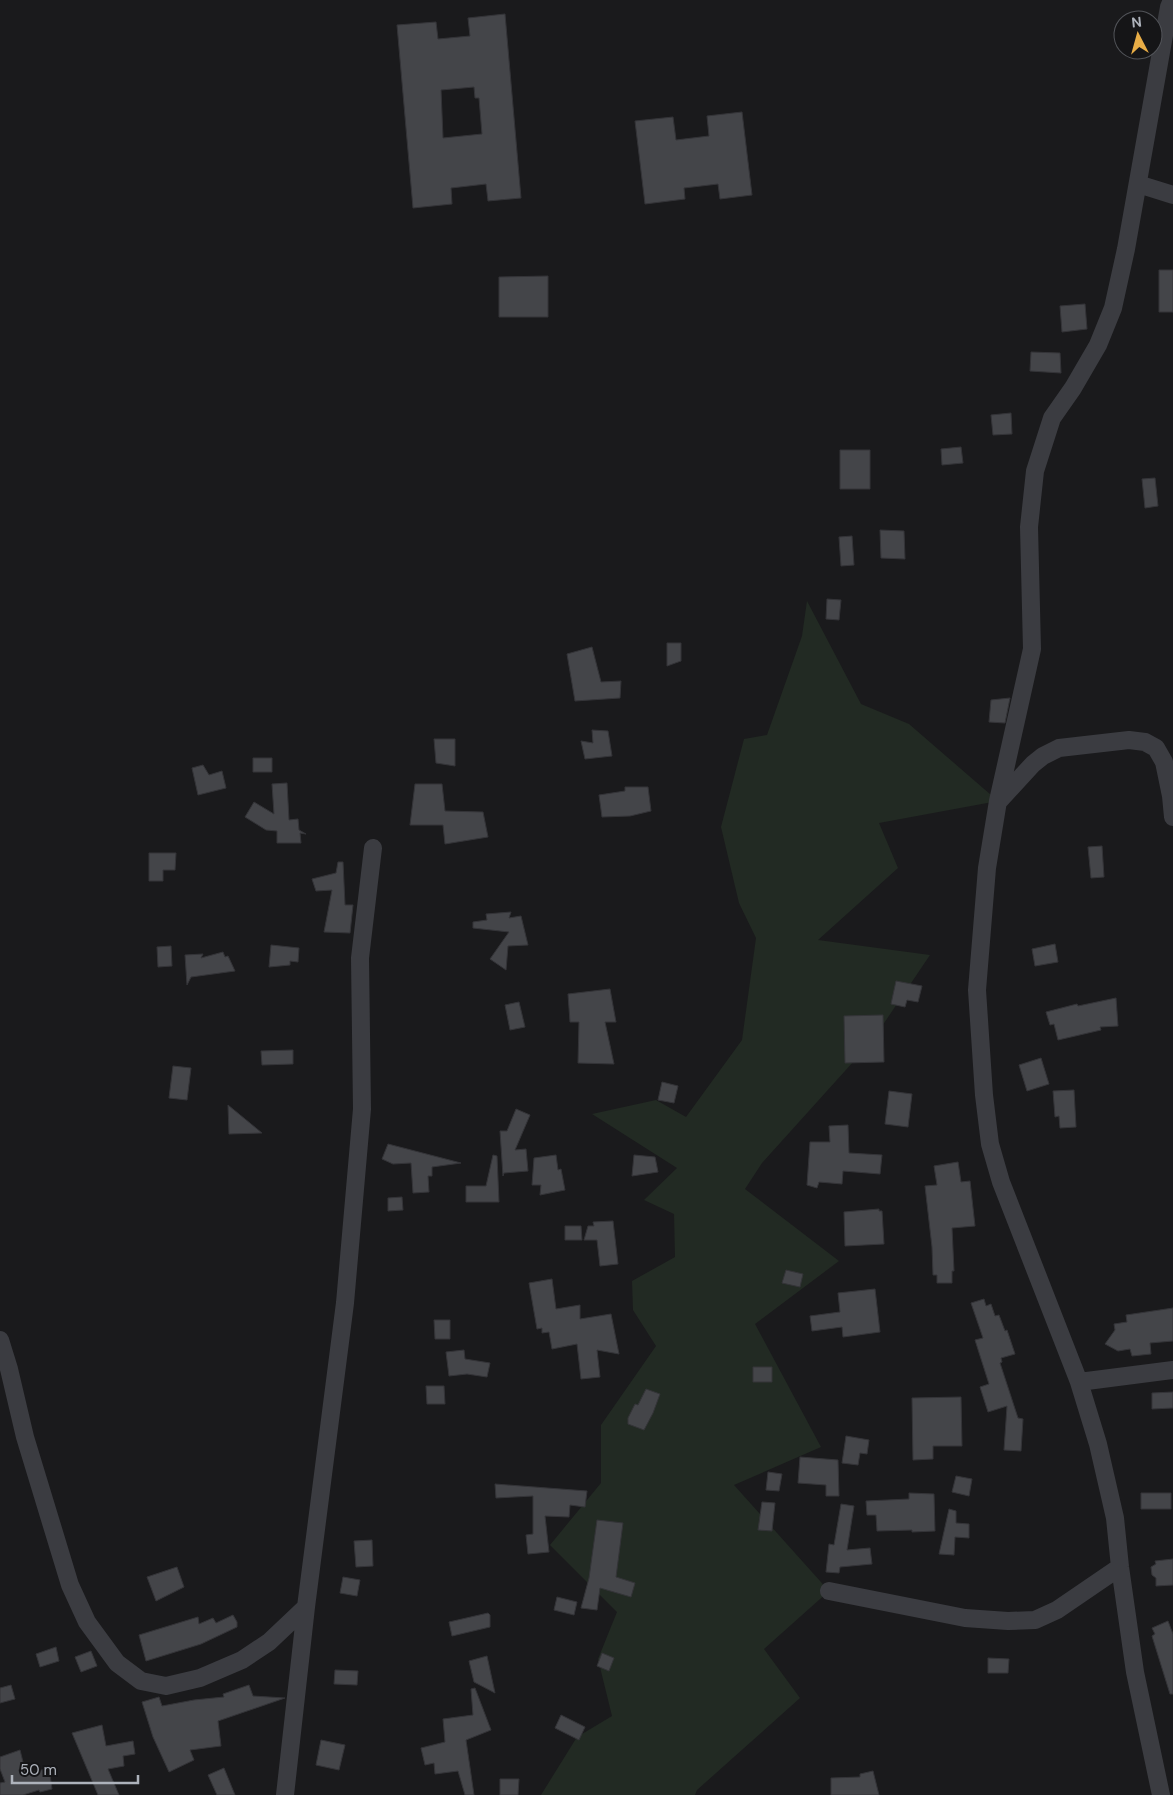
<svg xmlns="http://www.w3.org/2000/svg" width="1173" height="1795" font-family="'DM Sans',sans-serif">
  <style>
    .green { fill: #222a23 }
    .building { fill: #444549; stroke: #343438; fill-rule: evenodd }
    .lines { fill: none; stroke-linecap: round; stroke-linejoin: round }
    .street { stroke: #3b3c41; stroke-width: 18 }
  </style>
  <rect width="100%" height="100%" fill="#1a1a1c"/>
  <path class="green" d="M807 601 861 704 909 724 998 801 879 823 898 868 818 940 930 955 872 1041 762 1163 745 1189 839 1261 755 1324 821 1447 734 1485 829 1591 764 1649 800 1698 697 1790 695 1795H541L577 1737 612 1716 598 1659 617 1612 550 1545 601 1483V1425L656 1346 633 1310 632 1281 675 1257 674 1214 644 1200 677 1168 592 1114 656 1100 686 1117 742 1040 756 938 739 903 721 827 744 739 767 735 802 636Z"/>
  <path class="building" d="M505 14 521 198 488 201 486 184 451 188 452 204 413 208 397 25 436 22 438 39 470 36 468 18ZM474 87 475 98H479L482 134 443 138 441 90Z
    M742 112 752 195 720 199 718 184 684 188 685 199 645 204 635 121 673 117 676 140 709 136 707 116Z
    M1159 270H1173V312H1159Z
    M548 276V317H499V277Z
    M1085 304 1087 329 1062 332 1060 306Z
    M1031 352 1060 353 1061 373 1030 371Z
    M1011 413 1012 434 993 435 991 415Z
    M961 447 963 463 942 465 941 449Z
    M840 450H870V489H840Z
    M1155 478 1158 506 1145 508 1142 479Z
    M880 530 904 531 905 559 881 558Z
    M852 536 854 565 841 566 839 537Z
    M827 599 841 600 839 620 826 619Z
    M667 643H681V661L667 666Z
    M592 647 601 682 621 681 620 698 575 701 567 654Z
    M1010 698 1005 723 989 722 991 700Z
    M592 730 608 731 612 756 585 759 581 741 593 743Z
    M434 739H455V766L436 763Z
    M253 758H272V772H253Z
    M203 765 209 775 222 771 226 788 198 795 192 768Z
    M287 783 289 820 298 819 299 830 306 834 300 833 301 843H277V831L266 830 245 817 254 802 274 814 272 784Z
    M415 784H442L445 811 483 812 488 837 445 844 443 825H410Z
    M625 787H648L651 811 630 816 602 817 599 795 625 791Z
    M1102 846 1104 877 1091 878 1088 847Z
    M149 853H176L175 870H163V881H149Z
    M338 862H343L345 905H353L350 933 324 932 332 890 316 891 312 879 336 873Z
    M511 912 509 918 521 916 528 945 508 946 506 970 490 959 509 932 473 928V922L487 920 486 914Z
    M1055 944 1058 962 1035 966 1032 949Z
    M271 945 299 948 298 962 290 961V965L269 967Z
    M171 946 172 966 158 967 157 947Z
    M223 952 225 957 228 956 235 971 191 977 187 985 185 955 203 954 201 958Z
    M896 981 922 986 918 1002 907 1000 905 1007 891 1004Z
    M610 989 616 1022H605L614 1064 578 1063 579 1022H570L568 994Z
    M1116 998 1118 1026 1100 1027 1101 1030 1058 1040 1054 1024 1050 1025 1046 1012 1077 1004 1078 1006Z
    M519 1002 525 1027 510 1030 505 1005Z
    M883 1015 884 1062 845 1063 844 1016Z
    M293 1050V1064L262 1065 261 1051Z
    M1041 1058 1049 1084 1027 1091 1019 1065Z
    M173 1066 191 1068 187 1100 169 1098Z
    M662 1082 678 1086 674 1103 658 1100Z
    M1074 1090 1076 1127 1060 1128 1059 1116 1055 1117 1053 1091Z
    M889 1091 912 1094 908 1127 885 1124Z
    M228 1105 262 1133 229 1134Z
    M516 1109 530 1115 515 1150 526 1149 528 1171 504 1173 503 1176 500 1131H507Z
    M848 1125 849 1153 882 1155 880 1174 843 1171 842 1184 819 1182 817 1188 807 1185 810 1142H830L829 1126Z
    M388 1144 461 1163 432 1167V1176H428L429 1192 413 1193 411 1163 393 1164 382 1159Z
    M493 1155 497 1156 499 1202H466V1186H486Z
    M556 1155 558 1170 561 1169 565 1190 540 1195 541 1185H532L534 1158Z
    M634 1155 655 1157 658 1172 632 1176Z
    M958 1162 961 1182 970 1181 975 1226 952 1228 954 1271H952V1283H937V1275H933L932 1247 925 1186 937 1185 934 1166Z
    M402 1197 403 1210 388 1211V1198Z
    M879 1209V1211H882L884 1244 845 1246 844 1212Z
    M613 1221 618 1264 600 1266 597 1240H584L588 1226H594L593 1222Z
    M565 1226H581L582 1240H565Z
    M786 1270 803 1274 800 1287 782 1283Z
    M552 1279 556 1309 580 1305V1319L611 1314 619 1354 597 1350 600 1377 581 1379 577 1344 552 1349 549 1332 542 1333V1328L537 1329 529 1283Z
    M875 1289 880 1332 843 1337 842 1327 812 1331 810 1316 840 1312 838 1293Z
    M984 1299 986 1306 991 1304 995 1316 999 1315 1005 1331 1007 1330 1015 1354 1001 1358 1002 1362 1000 1363 1018 1418 1023 1419 1021 1451 1004 1450 1007 1406 988 1412 980 1387 989 1384 975 1340 983 1338 971 1303Z
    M1173 1308V1341L1150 1343 1151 1354 1132 1356 1130 1349 1118 1351 1105 1344 1115 1330 1114 1324 1127 1322 1126 1315Z
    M434 1320H450V1339H435Z
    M464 1350 465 1359 490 1363 487 1377 467 1374 449 1376 446 1352Z
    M753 1367H772V1382H753Z
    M426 1386H444L445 1404H427Z
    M646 1389 660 1394 653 1413 644 1430 628 1424V1418L635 1404 638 1405Z
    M1173 1392V1408L1152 1409V1393Z
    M961 1397 962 1446H933V1459L913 1460 912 1398Z
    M846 1436 869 1440 867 1454 860 1453 858 1465 842 1463Z
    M800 1457 838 1460 839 1496H826V1485L798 1483Z
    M768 1472 782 1474 779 1491 766 1490Z
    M956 1476 972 1479 969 1496 952 1492Z
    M495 1484 587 1491 585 1507 570 1505 569 1517 545 1516 549 1552 528 1554 526 1535 533 1534V1496L496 1498Z
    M909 1493 934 1494 935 1531 912 1532V1530L877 1531 876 1515H867L866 1501 909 1499Z
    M1141 1493H1171V1509H1141Z
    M762 1502 775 1503 772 1531 758 1530Z
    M841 1504 854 1506 847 1550 870 1548 872 1564 840 1567 839 1573 826 1572 829 1544 834 1545Z
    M949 1509 956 1511V1523L969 1524V1538L955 1537 954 1555 939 1554Z
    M597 1520 623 1523 616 1577 635 1583 631 1597 600 1588 597 1610 581 1608 589 1578Z
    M372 1540 373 1566 356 1567 354 1541Z
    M1173 1559V1585L1156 1586V1578L1152 1575 1151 1567 1156 1564 1155 1561Z
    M177 1567 184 1587 156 1601 147 1577Z
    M343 1577 360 1580 357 1596 340 1593Z
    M557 1597 577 1602 574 1615 554 1610Z
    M488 1613 490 1615V1627L452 1636 449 1622Z
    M233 1615 237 1622V1627L201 1644 146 1661 139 1635 198 1617 199 1624 213 1618 216 1623Z
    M1168 1621 1173 1634V1694H1170L1152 1636 1155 1634 1152 1628Z
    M56 1647 59 1661 40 1667 36 1654Z
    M91 1651 97 1666 81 1672 75 1657Z
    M602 1653 614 1658 609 1671 597 1666Z
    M487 1656 495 1693 474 1682 469 1661Z
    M988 1658 1009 1659 1008 1673H988Z
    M335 1670 358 1671 357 1685 334 1684Z
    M11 1685 15 1699 0 1703V1688Z
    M249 1685 253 1696 285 1698 218 1721 221 1746 190 1750 194 1760 169 1772 153 1737 142 1702 159 1697 162 1706 194 1700 224 1697 223 1694Z
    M475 1688 491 1730 466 1740 474 1795H465L458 1771 435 1774 434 1763 425 1765 421 1748 445 1742 443 1719 473 1715 471 1689Z
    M561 1715 585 1727 579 1740 555 1728Z
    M102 1725 106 1746 133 1741 135 1754 123 1756 124 1766 108 1769 119 1795H98L72 1733Z
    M321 1740 345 1745 339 1770 316 1765Z
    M20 1750 26 1774 49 1768 52 1789 40 1792 39 1790 23 1795H0V1783L5 1782 0 1769V1757Z
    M224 1768 235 1795H217L208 1775Z
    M873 1771 879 1795H831V1778L860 1777V1774Z
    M500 1779H519L518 1795H500Z"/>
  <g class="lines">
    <path class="street" d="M1138 184 1173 195
      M999 801 1033 764 1043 756 1059 748 1129 740 1145 742 1156 748 1164 762 1171 796 1173 817
      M0 1340 9 1369 25 1437 70 1585 87 1622 117 1663 141 1681 166 1686 200 1678 242 1660 269 1642 306 1607
      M1079 1382 1173 1370
      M829 1591 965 1618 1008 1621 1035 1620 1057 1610 1120 1567
      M285 1795 306 1607 345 1303 362 1109 360 958 373 848
      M1161 1795 1135 1672 1120 1567 1115 1518 1098 1444 1079 1382 1001 1182 990 1144 984 1095 977 990 987 868 998 801 1032 649 1029 527 1035 471 1052 418 1073 388 1098 345 1113 308 1126 249 1169 7 1172 0"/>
  </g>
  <g transform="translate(1138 35) rotate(354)"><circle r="24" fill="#151517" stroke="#525459"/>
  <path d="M0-4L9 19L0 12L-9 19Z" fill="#e8ad46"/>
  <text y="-8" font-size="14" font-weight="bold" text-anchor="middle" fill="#adb2bb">N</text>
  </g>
  <path d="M12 1775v8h126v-8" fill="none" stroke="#adb2bb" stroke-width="2.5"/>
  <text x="20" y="1775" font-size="15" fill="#adb2bb" stroke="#151517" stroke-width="4" paint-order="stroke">50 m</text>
</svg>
